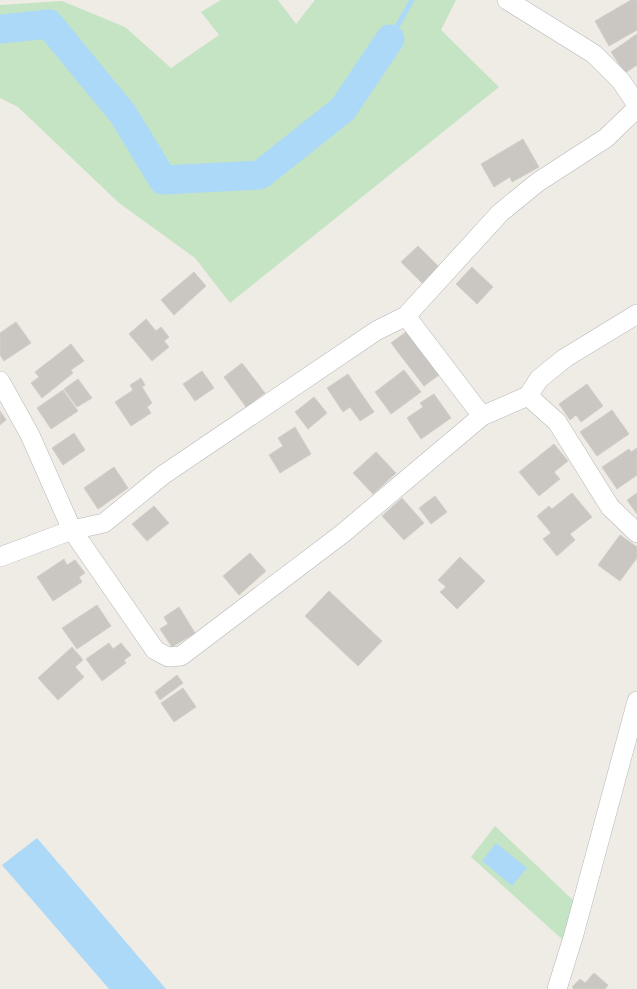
<svg xmlns="http://www.w3.org/2000/svg" width="637" height="989" font-family="'Exo 2',sans-serif">
  <style>
    .green { fill: #c5e4c4 }
    .water { fill: #acd9f8 }
    .lines { fill: none; stroke-linecap: round; stroke-linejoin: round }
    .stream { stroke: #acd9f8; stroke-width: 5 }
    .river { stroke: #acd9f8; stroke-width: 29 }
    .building { fill: #cac7c2; stroke: #d3cec5 }
    .minor-casing { stroke: #b3b6b9; stroke-width: 20 }
    .minor { stroke: #fff; stroke-width: 19 }
  </style>
  <rect width="100%" height="100%" fill="#efece6"/>
  <path class="green" d="M221 0H278L296 24 315 0H456L441 30 499 87 230 303 195 258 119 203 18 107 0 98V5L62 1 125 27 171 68 219 35 201 12Z
    M495 826 577 904 564 941 471 857Z"/>
  <path class="water" d="M37 838 166 989H109L2 865Z
    M496 843 527 868 512 886 482 861Z"/>
  <g class="lines">
    <path class="stream" d="M390 39 412 0"/>
    <path class="river" d="M0 29 49 24 123 114 163 180 260 175 343 109 390 39"/>
  </g>
  <path class="building" d="M631 0H637V30L609 46 595 21Z
    M637 34V65L625 73 611 52Z
    M523 139 539 167 512 182 510 177 494 187 481 164Z
    M418 246 439 267 422 283 401 262Z
    M472 267 493 287 477 304 456 284Z
    M194 272 206 286 174 315 161 300Z
    M146 319 156 331 161 327 169 337 164 341 169 347 152 361 129 334Z
    M16 322 31 343 4 361 0 355V333Z
    M406 332 439 375 424 386 391 343Z
    M71 344 84 361 71 370 73 373 42 398 31 383 39 377 35 372Z
    M242 363 265 393 246 407 224 377Z
    M404 370 421 392 391 414 375 392Z
    M202 371 214 388 195 401 183 384Z
    M348 374 374 412 360 421 350 407 343 412 327 388Z
    M141 378 145 385 142 387 152 403 147 407 151 413 131 426 115 402 133 390 130 385Z
    M78 379 92 398 77 407 64 389Z
    M587 384 603 406 581 422 576 415 570 420 559 404Z
    M63 390 78 411 51 429 37 408Z
    M434 394 451 418 421 439 407 418 423 407 420 403Z
    M314 397 327 413 308 429 295 412Z
    M612 410 629 434 597 456 580 432Z
    M0 411 6 420 0 425Z
    M295 427 311 454 280 473 269 455 283 446 278 438Z
    M74 433 85 450 63 465 52 448Z
    M554 444 568 461 554 472 560 479 539 496 519 472Z
    M637 448V475L617 489 602 467 629 449 631 452Z
    M376 452 396 473 373 494 353 473Z
    M114 467 128 488 98 509 84 488Z
    M572 493 592 517 570 534 575 540 557 556 543 539 551 533 537 516 549 506 552 509Z
    M637 493V514L627 500Z
    M435 496 447 512 431 524 419 508Z
    M402 498 424 523 404 540 382 516Z
    M154 506 169 523 147 541 132 524Z
    M620 535 637 547V558L620 581 598 565Z
    M250 553 266 571 239 595 223 576Z
    M460 557 485 581 457 609 440 592 446 587 438 580Z
    M64 559 67 565 75 560 85 573 79 577 82 582 53 601 37 577Z
    M329 591 382 641 358 666 305 616Z
    M97 605 111 626 77 649 62 628Z
    M179 607 195 633 172 647 160 629 168 624 164 617Z
    M109 643 113 649 121 643 131 655 124 660 126 663 102 681 86 659Z
    M72 647 83 660 75 667 84 677 58 700 38 678Z
    M177 675 183 683 160 700 155 692Z
    M183 688 196 707 174 722 161 703Z
    M594 973 608 985 605 989H574L572 987 580 979 585 983Z"/>
  <g class="lines">
    <g class="minor-casing">
      <path id="minor" d="M507 0 594 54 621 81 637 105
        M406 316 482 416
        M0 381 30 435 72 530 155 650 168 657 181 656 342 534 482 416 528 396 539 379 565 358 637 314
        M528 396 557 422 610 507 637 533
        M0 557 72 530 104 523 163 475 376 331 406 316 500 213 538 182 606 138 637 108
        M557 989 574 934 637 701"/>
    </g>
    <use href="#minor" class="minor"/>
  </g>
</svg>
